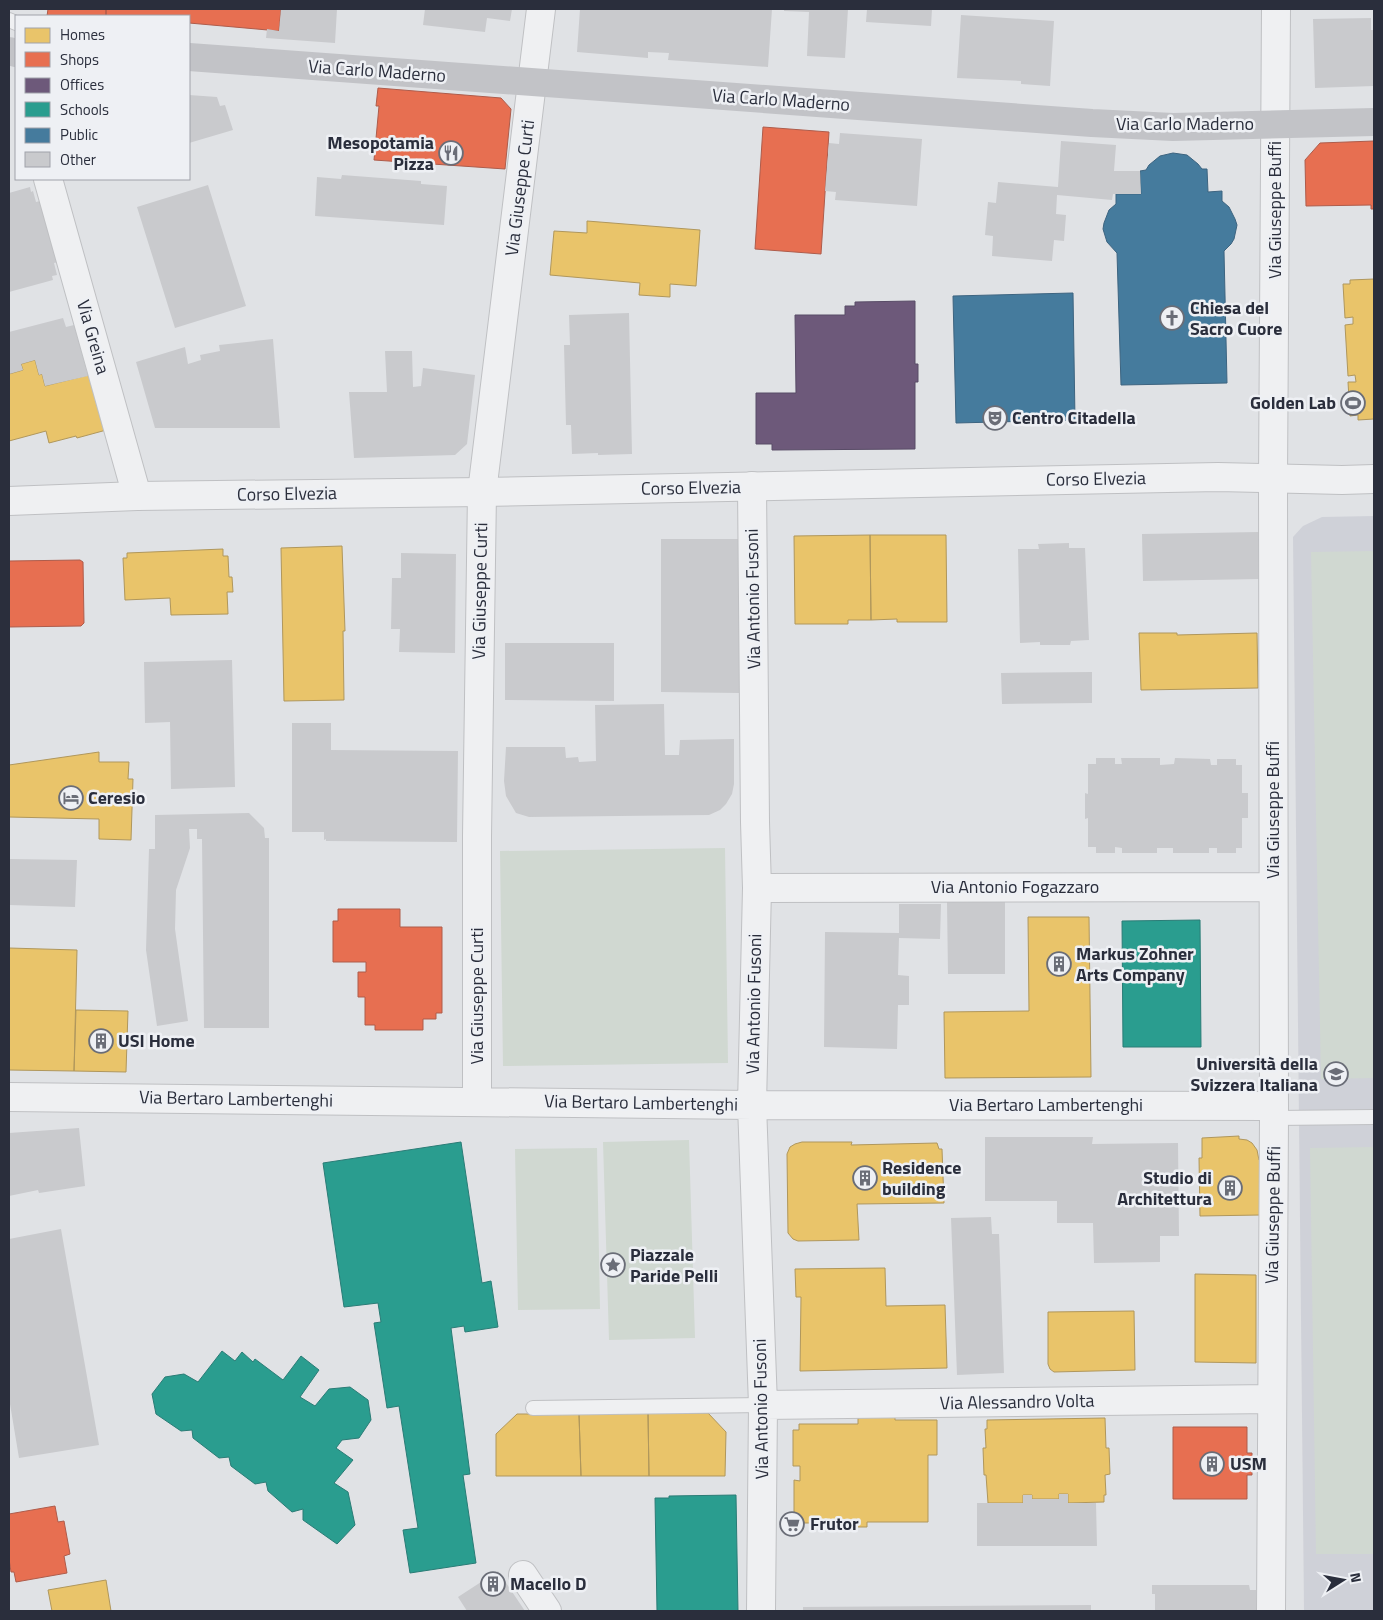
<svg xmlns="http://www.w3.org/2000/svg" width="1383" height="1620" font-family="'Titillium Web',sans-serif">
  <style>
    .built { fill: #cfd1d8 }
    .green { fill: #d0d8d1 }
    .homes { fill: #e9c46a; stroke: #b0975c }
    .shops { fill: #e76f51; stroke: #ae5c4b }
    .offices { fill: #6d597a; stroke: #594c67 }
    .schools { fill: #2a9d8f; stroke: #2a7c76 }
    .public { fill: #457b9d; stroke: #3d6480 }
    .building { fill: #c9cacd }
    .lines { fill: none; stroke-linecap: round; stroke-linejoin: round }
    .service-casing { stroke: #bfc0c3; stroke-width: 16 }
    .minor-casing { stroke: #bfc0c3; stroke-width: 30 }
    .tertiary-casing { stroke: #bfc0c3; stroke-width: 30 }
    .service { stroke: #eff0f2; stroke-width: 14 }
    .minor { stroke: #eff0f2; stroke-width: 28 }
    .tertiary { stroke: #eff0f2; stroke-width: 28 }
    .secondary { stroke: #c2c3c7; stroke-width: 28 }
    .labels { text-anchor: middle; stroke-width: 5; stroke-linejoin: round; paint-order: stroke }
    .street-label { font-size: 18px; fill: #2a2e3c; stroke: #eef0f4 }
    .poi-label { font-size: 18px; font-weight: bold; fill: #2a2e3c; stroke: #eef0f4; text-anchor: start }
  </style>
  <rect width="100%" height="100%" fill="#e0e2e5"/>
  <path class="built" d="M1374 516V1611H1304L1293 537 1303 526 1322 517Z"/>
  <path class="green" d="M1374 551V1078L1321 1079 1311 552Z
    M725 848 728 1063 503 1066 500 851Z
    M689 1140 695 1338 609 1340 603 1142Z
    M1374 1147V1554H1316L1310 1148Z
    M597 1148 600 1309 518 1310 515 1149Z"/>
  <path class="homes" d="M587 221 700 230 696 286 670 284V297L639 295 640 283 550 275 554 231 587 233Z
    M1374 279V419L1358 420V415L1350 416 1348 382H1356L1355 375 1348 376 1345 325 1353 324V317L1345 318 1343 284H1350V280Z
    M35 360 39 375 42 374 45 386 96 373 110 429 77 438 76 436 49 443 46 431 9 441V374L23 370 21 364Z
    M870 535H946L947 622H897V619L871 620Z
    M870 535 871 620H848V624H795L794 536Z
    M342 546 345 631H343L344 700 284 701 281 548Z
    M223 549V556H228L229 577H232L233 592H227L228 614 171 615 170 598 125 600 123 558H127V553Z
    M1139 633H1177V635L1257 633 1258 688 1141 690Z
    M99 752V762H129L128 779H133L131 840 99 839V819L9 817V765Z
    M1028 917H1089L1091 1077 945 1078 944 1012 1029 1011Z
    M9 948 77 950 74 1071 9 1070Z
    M76 1010 128 1011 126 1072 74 1071Z
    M1239 1136V1139L1247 1140 1252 1143 1257 1150 1259 1160 1261 1161 1260 1215 1200 1216 1199 1158H1202V1138Z
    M802 1142H852L851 1145 937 1143 939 1149H942L944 1203 857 1204 859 1240 798 1241 793 1239 788 1233 787 1154 790 1147 795 1144Z
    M885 1268 886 1306 945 1305 947 1368 800 1371 801 1297H796L795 1269Z
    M1195 1274 1256 1275V1363L1195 1362Z
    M1134 1311 1135 1370 1054 1372 1050 1369 1048 1364V1312Z
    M648 1413H708L726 1432 725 1476H649Z
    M648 1413 649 1476H581L579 1414Z
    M517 1414H579L581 1476H496V1434Z
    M858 1417H895V1420H937V1455H928V1522H867V1527H822V1523H799V1518H794V1480L800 1481V1466H793V1430H799V1424H858Z
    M1105 1418 1106 1448H1109L1110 1474 1105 1475 1106 1495H1104V1502L1068 1503V1494H1059V1499H1032V1495H1023V1503H988L986 1475H984L983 1448H986L985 1429H987V1420Z
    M106 1580 111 1611H52L48 1590Z"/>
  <path class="shops" d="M48 9H106V16H47Z
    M106 9H281L279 31 189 23V16H106Z
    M378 88 501 98 511 109 505 169 374 160 379 106H376Z
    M763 127 829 132 821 254 755 249Z
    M1374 141V209H1371V205L1306 206 1305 160 1320 143Z
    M80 560 83 562 84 623 81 626 9 627V561Z
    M338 909H400V927H442V1013H436V1019H423V1030H375V1025H365V997H358V972H366V962H333V921H338Z
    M1173 1427H1247V1453H1252V1475H1247V1499H1173Z
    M55 1506 58 1522 64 1521 70 1554 64 1556 67 1573 16 1582 14 1572H11L9 1559V1514Z"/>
  <path class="offices" d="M915 301V364H918V382H915V449L772 450V444H756V393H796L795 315H845V306H855V302Z"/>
  <path class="schools" d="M1200 920 1201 1047H1123L1122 921Z
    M461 1142 482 1283 491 1281 498 1327 465 1332 464 1326 451 1328 470 1474 463 1475 476 1563 410 1573 403 1530 418 1528 399 1406 387 1408 374 1323 381 1322 378 1303 344 1307 323 1163Z
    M222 1351 235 1361 242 1352 253 1362 255 1359 283 1380 301 1356 319 1370 300 1397 315 1406 329 1389 350 1387 368 1400 371 1420 359 1438 342 1440 336 1448 353 1460 334 1483 348 1492 355 1525 337 1544 303 1520V1509L292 1512 268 1491 266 1482 255 1484 231 1466 229 1457 219 1458 193 1438 192 1430 181 1431 156 1414 152 1394 165 1377 184 1374 198 1382Z
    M736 1495 738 1611H657L655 1498H669V1496Z"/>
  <path class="public" d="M1173 153 1187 155 1198 164 1202 169H1207L1208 192 1222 191V201L1229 207 1235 219 1237 225 1234 239 1231 244 1224 251 1227 383 1121 385 1117 253 1107 242 1103 229 1104 223 1109 210 1116 204V194H1141L1140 171 1146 170 1149 165 1160 156Z
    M1073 293 1075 420 956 423 953 296Z"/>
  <path class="building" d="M281 9H337L335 43 266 38 267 29 279 31Z
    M425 9H512L510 21 487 18 485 32 423 25Z
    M580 9H772L768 67 668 60 669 53 648 52V58L577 52Z
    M784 9H848L845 58 807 56 809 12 784 11Z
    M867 9H932L931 26 866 22Z
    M961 15 1054 21 1050 86 1021 84V81L957 78Z
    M1371 18V30H1374V86L1315 88 1313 19Z
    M189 95 217 97 220 106 225 105 233 130 189 143Z
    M840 133 922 139 917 206 835 200 836 192 825 191 829 143 839 144Z
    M1061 141 1116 145 1114 171H1140L1141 194H1113L1112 200 1057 195 1056 214 1066 215 1064 241 1054 240 1052 261 992 256 993 236 985 235 988 202 996 203 998 182 1058 187Z
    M342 175 421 181V184L447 186 444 225 315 216 317 177 341 179Z
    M208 185 246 306 175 328 137 207Z
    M30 187 31 192 33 191 36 202 48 199 66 260 54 263 57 275 52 276 53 280 9 292V193Z
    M629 313 632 454 598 455V453L572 454 571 425H566L564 345H570L569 315Z
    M63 318 66 327 74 325 88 376 45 386 42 374 39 375 35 360 21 364 23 370 9 374V332Z
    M273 339 280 428H155L136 362 185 347 188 364 201 360 200 355 220 351 219 345Z
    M385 351H412L413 387 421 386 423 368 475 375 467 444 455 455 354 458 349 392H387Z
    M1259 532 1260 579 1143 581 1142 534Z
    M661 539H740L739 693 661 692Z
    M1069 543V548H1085L1089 640 1071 641 1070 645H1040V642L1020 643 1018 549H1039L1038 544Z
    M401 553 456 554 455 653 399 652 400 629H391L392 578H401Z
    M505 643H614V701L505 700Z
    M232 660 235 787 171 789 170 722 145 723 144 662Z
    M1092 672V703L1002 704 1001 673Z
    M664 704 665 755H679L680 740 734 739V784L732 794 726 804 720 810 709 815 529 817 516 813 506 796 504 781 506 747H565L566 758 578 757 579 762 596 761 595 705Z
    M292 723H331V750L458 751 457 842 326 841V839L324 840V832H292Z
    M1096 758H1115V764H1122L1121 758H1160V765L1174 764 1175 758 1210 759 1211 765H1217V759H1236V765H1242V793H1248V818H1242V848H1236V853H1217V848H1209V853H1173V848H1157V853H1122V848L1115 847V853H1096V847H1088V818L1085 819V793L1088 794V764H1096Z
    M249 813 264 828 265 838H269V1028H204L202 839H197V829H189L190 848 176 890 175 929 188 1021 157 1026 146 950 149 849H155V815Z
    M9 859 77 860 75 907 9 905Z
    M947 902H1005V974H948Z
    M899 904H941L940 939 899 938 898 975 909 976V1005H898L897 1049 824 1047 825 932 899 933Z
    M79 1128 85 1186 39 1193 38 1190 9 1196V1133Z
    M985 1137H1093L1092 1144 1178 1143 1179 1236H1160V1262L1094 1263 1093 1223H1057V1201H985Z
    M991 1217 992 1234H999L1004 1373 957 1375 951 1218Z
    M61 1229 99 1445 19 1458 9 1398V1239Z
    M1059 1494H1068V1503H1096L1097 1546H977V1503H1023V1495H1032V1499H1059Z
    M498 1571 525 1611H467L458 1597Z
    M1152 1585H1249L1250 1590H1256V1611H1155V1594H1152Z
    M1091 1605V1611H803V1607Z"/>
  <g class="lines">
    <g class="service-casing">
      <path id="service" d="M9 20 16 23
        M1274 1118 1374 1117
        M533 1408 763 1405"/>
    </g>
    <g class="minor-casing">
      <path id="minor" d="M48 179 137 496
        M752 486 755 822 757 888 752 1105 763 1405 761 1611
        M757 888 1273 887
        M9 1097 752 1105 1274 1106
        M477 1102V836L482 492 541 9
        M763 1405 1271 1399
        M523 1575 547 1611
        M1271 1611 1274 1118 1273 479 1276 9"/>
    </g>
    <g class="tertiary-casing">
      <path id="tertiary" d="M9 501 137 496 482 492 1218 477 1342 480 1374 479"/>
    </g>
    <use href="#service" class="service"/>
    <use href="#minor" class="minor"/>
    <use href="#tertiary" class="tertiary"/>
    <path class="secondary" d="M9 51 16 53
      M189 57 1092 123 1173 127 1374 122"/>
  </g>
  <defs>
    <g id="restaurant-ring" transform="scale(1.25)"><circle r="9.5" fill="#eef0f4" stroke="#6a6d77" stroke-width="1.5"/><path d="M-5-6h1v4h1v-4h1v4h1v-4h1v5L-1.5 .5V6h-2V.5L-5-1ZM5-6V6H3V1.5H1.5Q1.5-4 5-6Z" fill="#6a6d77"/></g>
    <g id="church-ring" transform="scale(1.25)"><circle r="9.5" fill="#eef0f4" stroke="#6a6d77" stroke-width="1.5"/><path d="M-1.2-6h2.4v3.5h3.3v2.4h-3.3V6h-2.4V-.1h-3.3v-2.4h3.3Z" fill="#6a6d77"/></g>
    <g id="stadium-ring" transform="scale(1.25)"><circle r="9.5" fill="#eef0f4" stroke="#6a6d77" stroke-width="1.5"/><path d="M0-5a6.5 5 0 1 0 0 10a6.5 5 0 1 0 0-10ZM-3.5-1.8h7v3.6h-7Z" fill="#6a6d77"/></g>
    <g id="theatre-ring" transform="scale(1.25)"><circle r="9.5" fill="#eef0f4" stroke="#6a6d77" stroke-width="1.5"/><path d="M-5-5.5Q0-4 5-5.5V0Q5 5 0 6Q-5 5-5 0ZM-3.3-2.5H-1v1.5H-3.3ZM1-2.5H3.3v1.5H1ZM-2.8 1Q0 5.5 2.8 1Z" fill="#6a6d77"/></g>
    <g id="hotel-ring" transform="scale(1.25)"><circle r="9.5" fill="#eef0f4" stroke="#6a6d77" stroke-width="1.5"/><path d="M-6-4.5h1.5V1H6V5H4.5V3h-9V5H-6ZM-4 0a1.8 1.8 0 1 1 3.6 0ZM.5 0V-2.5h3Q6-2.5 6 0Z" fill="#6a6d77"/></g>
    <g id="building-ring" transform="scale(1.25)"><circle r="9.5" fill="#eef0f4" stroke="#6a6d77" stroke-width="1.5"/><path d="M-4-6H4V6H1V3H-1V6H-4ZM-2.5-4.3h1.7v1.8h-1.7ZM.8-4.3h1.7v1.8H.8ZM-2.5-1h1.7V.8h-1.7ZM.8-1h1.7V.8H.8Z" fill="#6a6d77"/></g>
    <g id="university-ring" transform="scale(1.25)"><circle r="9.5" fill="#eef0f4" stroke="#6a6d77" stroke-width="1.5"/><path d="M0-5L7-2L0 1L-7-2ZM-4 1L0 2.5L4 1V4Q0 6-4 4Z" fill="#6a6d77"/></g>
    <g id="sight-ring" transform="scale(1.25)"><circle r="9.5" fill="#eef0f4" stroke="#6a6d77" stroke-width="1.5"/><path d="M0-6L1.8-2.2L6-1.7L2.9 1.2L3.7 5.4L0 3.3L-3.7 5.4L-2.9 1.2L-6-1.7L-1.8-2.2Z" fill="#6a6d77"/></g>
    <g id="supermarket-ring" transform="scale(1.25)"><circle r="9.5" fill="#eef0f4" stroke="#6a6d77" stroke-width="1.5"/><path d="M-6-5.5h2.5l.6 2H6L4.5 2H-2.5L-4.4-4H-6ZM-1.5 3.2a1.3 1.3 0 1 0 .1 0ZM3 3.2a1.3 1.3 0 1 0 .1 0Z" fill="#6a6d77"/></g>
  </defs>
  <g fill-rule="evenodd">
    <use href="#restaurant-ring" x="451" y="153"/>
    <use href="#church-ring" x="1172" y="318"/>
    <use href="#stadium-ring" x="1353" y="403"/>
    <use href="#theatre-ring" x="995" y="418"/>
    <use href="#hotel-ring" x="71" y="798"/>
    <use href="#building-ring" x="1059" y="964"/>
    <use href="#building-ring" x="101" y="1041"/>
    <use href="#university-ring" x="1336" y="1074"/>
    <use href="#building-ring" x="865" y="1178"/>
    <use href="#building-ring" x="1230" y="1188"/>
    <use href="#sight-ring" x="613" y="1265"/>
    <use href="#building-ring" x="1212" y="1464"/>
    <use href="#supermarket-ring" x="792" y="1524"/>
    <use href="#building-ring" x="493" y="1584"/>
  </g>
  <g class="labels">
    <g class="street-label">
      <text transform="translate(377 71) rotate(4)" y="6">Via Carlo Maderno</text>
      <text transform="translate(781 100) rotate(4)" y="6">Via Carlo Maderno</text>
      <text x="1185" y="130">Via Carlo Maderno</text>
      <text transform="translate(520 188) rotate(-83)" y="6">Via Giuseppe Curti</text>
      <text transform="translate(1275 210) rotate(-90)" y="6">Via Giuseppe Buffi</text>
      <text transform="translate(93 337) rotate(74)" y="6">Via Greina</text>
      <text transform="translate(1096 479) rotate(-1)" y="6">Corso Elvezia</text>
      <text transform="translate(691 488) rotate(-1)" y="6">Corso Elvezia</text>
      <text transform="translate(287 494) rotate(-1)" y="6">Corso Elvezia</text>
      <text transform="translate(480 591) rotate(-89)" y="6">Via Giuseppe Curti</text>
      <text transform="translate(753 599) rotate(-91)" y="6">Via Antonio Fusoni</text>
      <text transform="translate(1273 810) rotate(-90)" y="6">Via Giuseppe Buffi</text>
      <text x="1015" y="893">Via Antonio Fogazzaro</text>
      <text transform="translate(477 996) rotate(-90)" y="6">Via Giuseppe Curti</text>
      <text transform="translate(754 1004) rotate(-89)" y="6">Via Antonio Fusoni</text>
      <text transform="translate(236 1099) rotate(1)" y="6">Via Bertaro Lambertenghi</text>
      <text transform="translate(641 1103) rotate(1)" y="6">Via Bertaro Lambertenghi</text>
      <text x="1046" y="1111">Via Bertaro Lambertenghi</text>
      <text transform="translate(1273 1215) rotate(-89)" y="6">Via Giuseppe Buffi</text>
      <text transform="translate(1017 1402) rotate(-1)" y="6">Via Alessandro Volta</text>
      <text transform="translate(761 1409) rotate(-91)" y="6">Via Antonio Fusoni</text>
    </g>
    <g class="poi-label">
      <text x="434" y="149" text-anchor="end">Mesopotamia<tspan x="434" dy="21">Pizza</tspan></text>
      <text x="1190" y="314">Chiesa del<tspan x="1190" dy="21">Sacro Cuore</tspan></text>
      <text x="1336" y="409" text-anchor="end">Golden Lab</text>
      <text x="1012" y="424">Centro Citadella</text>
      <text x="88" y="804">Ceresio</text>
      <text x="1076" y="960">Markus Zohner<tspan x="1076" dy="21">Arts Company</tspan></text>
      <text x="118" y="1047">USI Home</text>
      <text x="1318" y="1070" text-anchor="end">Università della<tspan x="1318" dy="21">Svizzera Italiana</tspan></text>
      <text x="882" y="1174">Residence<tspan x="882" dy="21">building</tspan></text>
      <text x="1212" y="1184" text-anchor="end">Studio di<tspan x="1212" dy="21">Architettura</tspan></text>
      <text x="630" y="1261">Piazzale<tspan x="630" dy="21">Paride Pelli</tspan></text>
      <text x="1230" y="1470">USM</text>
      <text x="810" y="1530">Frutor</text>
      <text x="510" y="1590">Macello D</text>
    </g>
  </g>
  <rect width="1383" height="1620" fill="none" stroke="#2a2e3c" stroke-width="20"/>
  <rect x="15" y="15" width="175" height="165" fill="#eef0f4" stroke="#a0a2aa"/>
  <rect x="25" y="28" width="25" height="15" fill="#e9c46a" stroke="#a0a2aa"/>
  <text x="60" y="40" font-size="15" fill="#2a2e3c">Homes</text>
  <rect x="25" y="52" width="25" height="15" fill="#e76f51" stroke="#a0a2aa"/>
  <text x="60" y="65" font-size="15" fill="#2a2e3c">Shops</text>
  <rect x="25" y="78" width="25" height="15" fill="#6d597a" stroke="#a0a2aa"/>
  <text x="60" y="90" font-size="15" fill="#2a2e3c">Offices</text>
  <rect x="25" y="102" width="25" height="15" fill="#2a9d8f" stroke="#a0a2aa"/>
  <text x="60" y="115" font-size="15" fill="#2a2e3c">Schools</text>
  <rect x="25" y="128" width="25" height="15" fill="#457b9d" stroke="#a0a2aa"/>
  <text x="60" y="140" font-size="15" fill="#2a2e3c">Public</text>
  <rect x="25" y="152" width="25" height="15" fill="#c9cacd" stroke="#a0a2aa"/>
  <text x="60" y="165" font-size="15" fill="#2a2e3c">Other</text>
  <g transform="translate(1343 1580) rotate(79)" stroke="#eef0f4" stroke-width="4" paint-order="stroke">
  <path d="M0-4L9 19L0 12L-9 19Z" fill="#2a2e3c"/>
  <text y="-8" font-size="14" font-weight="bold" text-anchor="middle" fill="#2a2e3c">N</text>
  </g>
</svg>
